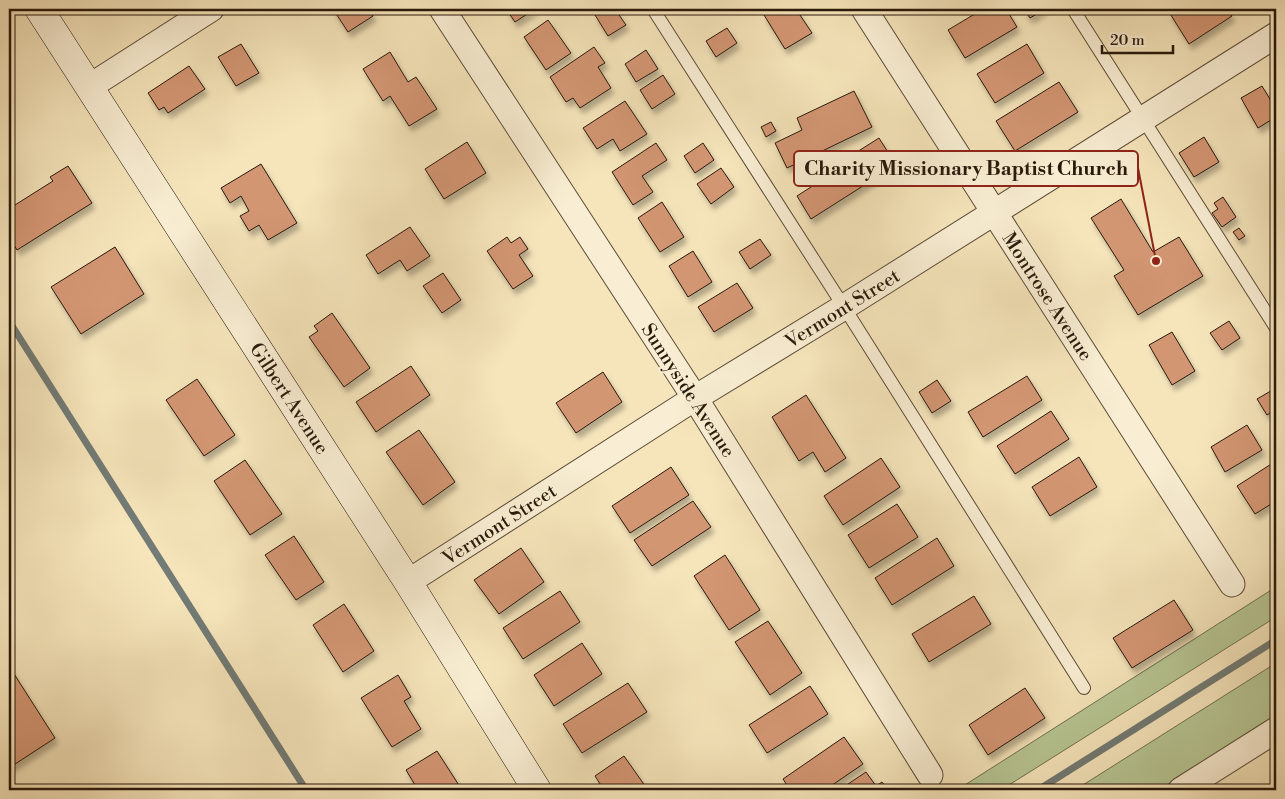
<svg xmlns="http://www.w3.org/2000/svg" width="1285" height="799" font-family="'Libre Bodoni',serif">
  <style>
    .green { fill: #b7c694; stroke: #707050 }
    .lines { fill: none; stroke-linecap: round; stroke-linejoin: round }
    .stream { stroke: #727b75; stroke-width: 7 }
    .building { fill: #d39673; stroke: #28190b; filter: url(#shadow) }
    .lane-casing { stroke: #5c4c37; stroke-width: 14 }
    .street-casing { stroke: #5c4c37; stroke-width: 27 }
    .secondary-casing { stroke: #28190b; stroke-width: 29 }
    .lane { stroke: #f9eed3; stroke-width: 12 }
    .street { stroke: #f9eed3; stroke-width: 25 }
    .secondary { stroke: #f9eed3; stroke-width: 28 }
    .labels { text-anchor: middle; stroke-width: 4.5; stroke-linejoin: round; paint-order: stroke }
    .street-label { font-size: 19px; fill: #28190b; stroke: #f9eed3 }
    .leader { fill: none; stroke: #8f2418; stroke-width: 2 }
    .callout-dot { fill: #8f2418; stroke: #f9eed3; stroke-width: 2 }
    .callout { fill: #f9eed3; stroke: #8f2418; stroke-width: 2 }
    .callout-label { font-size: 20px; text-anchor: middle; font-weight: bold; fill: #28190b }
  </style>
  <defs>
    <filter id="shadow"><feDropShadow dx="3" dy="5.5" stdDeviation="2.5" flood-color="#0004"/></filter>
  </defs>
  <rect width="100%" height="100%" fill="#f6e5bb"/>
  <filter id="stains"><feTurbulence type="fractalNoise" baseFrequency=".004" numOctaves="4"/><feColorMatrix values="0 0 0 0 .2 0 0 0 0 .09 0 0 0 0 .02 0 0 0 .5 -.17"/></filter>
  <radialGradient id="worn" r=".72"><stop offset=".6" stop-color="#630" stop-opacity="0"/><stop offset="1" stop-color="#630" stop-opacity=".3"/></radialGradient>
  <path class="green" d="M1276 587V617L1001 790H957Z
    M1276 663V716L1159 790H1075Z"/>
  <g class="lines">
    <path class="stream" d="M9 321 306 790
      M1038 790 1276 640"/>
  </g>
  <path class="building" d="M333 9H369L373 16 348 32Z
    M506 9H535L515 22Z
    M605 9H615L626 25 608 36 595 15Z
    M773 9H796L812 33 785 49 764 15Z
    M983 9H1006L1017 27 965 58 948 30Z
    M1024 9H1045L1030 18Z
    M1173 9H1227L1232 16 1189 44 1169 12Z
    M548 20 571 53 546 70 524 37Z
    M727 28 737 43 716 57 706 41Z
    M241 44 259 73 236 86 218 57Z
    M1027 44 1044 73 995 103 977 74Z
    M594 47 605 63 598 67 611 88 580 108 573 98 566 102 550 77Z
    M646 50 658 69 636 82 625 64Z
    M390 52 408 82 416 77 437 109 409 126 390 96 383 101 363 69Z
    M189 66 205 89 168 113 164 107 159 110 148 93Z
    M663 75 675 94 652 109 640 90Z
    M1059 82 1078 112 1015 151 996 121Z
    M1262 86 1276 109V117L1258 128 1241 98Z
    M854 91 872 127 787 168 775 143 802 130 797 118Z
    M625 101 647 134 620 151 613 139 597 149 583 128Z
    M771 122 776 131 766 137 761 127Z
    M1204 137 1219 162 1194 177 1179 153Z
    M879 138 896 165 811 219 797 196 825 178 822 174Z
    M467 142 486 173 444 199 425 169Z
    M656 143 667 160 642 176 653 192 633 205 612 172Z
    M703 143 714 160 695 173 684 156Z
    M261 164 297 223 268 240 259 225 249 231 240 216 249 211 241 196 230 203 221 188Z
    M68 166 92 203 17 250 9 237V203L12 201 15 205 53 181 50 177Z
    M721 168 734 187 711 204 697 184Z
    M1223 197 1236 217 1222 227 1212 213 1218 209 1214 203Z
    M1121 199 1153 252 1179 237 1203 276 1138 315 1114 276 1124 270 1091 218Z
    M662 202 684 237 660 252 638 218Z
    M410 227 430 256 407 271 400 260 378 274 366 255Z
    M1239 228 1245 236 1239 240 1233 232Z
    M507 237 511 243 520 237 528 249 519 255 533 276 513 289 487 251Z
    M760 239 771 255 750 269 739 252Z
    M115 247 144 294 81 334 51 287Z
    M693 251 712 282 688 297 669 266Z
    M443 273 461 300 442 313 423 286Z
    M737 283 753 308 714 332 698 307Z
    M332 313 370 368 344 387 309 337 318 331 314 326Z
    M1229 321 1240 338 1222 350 1210 333Z
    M1172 332 1195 371 1172 385 1149 345Z
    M411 366 430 395 376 432 356 402Z
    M603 372 622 402 576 433 556 403Z
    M1027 376 1042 400 983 437 968 412Z
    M197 379 235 435 204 456 166 400Z
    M937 380 951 401 932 413 919 392Z
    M1276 388V409L1267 415 1257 399Z
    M806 395 846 458 825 472 813 452 799 461 772 417Z
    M1051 411 1069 439 1015 474 997 446Z
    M1247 425 1262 450 1225 472 1211 447Z
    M419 430 455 482 423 505 386 452Z
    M1079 457 1097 487 1050 516 1032 487Z
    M881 458 900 487 843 525 824 496Z
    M245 460 282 514 250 535 214 481Z
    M1276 461V501L1255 514 1237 486Z
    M671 467 689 495 630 533 612 506Z
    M693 501 711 527 652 566 634 540Z
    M897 504 918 537 869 568 848 535Z
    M294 536 324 582 296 600 265 555Z
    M937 538 954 566 892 605 875 578Z
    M521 548 544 582 499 614 474 580Z
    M725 555 760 610 729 630 694 576Z
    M560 591 580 622 523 659 503 628Z
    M974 596 991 624 929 662 912 634Z
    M1174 600 1193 630 1132 668 1113 638Z
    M344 604 374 651 343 672 313 625Z
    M768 621 802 673 770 695 735 642Z
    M582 643 602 674 554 706 534 675Z
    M9 666 55 738 9 768Z
    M398 675 411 697 404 701 421 729 392 747 361 698Z
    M628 683 647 712 582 753 563 724Z
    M810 686 828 714 767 753 749 725Z
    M1025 688 1045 718 988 755 969 725Z
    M844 737 863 764 825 790H790L783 779Z
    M437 751 462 790H418L406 770Z
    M624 756 648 790H604L595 776Z
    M866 772 876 786 882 782 888 790H848L845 786Z"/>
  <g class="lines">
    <g class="lane-casing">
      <path id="lane" d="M653 9 844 307 1084 688
        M1073 9 1276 328"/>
    </g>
    <g class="street-casing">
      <path id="street" d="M442 9 695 398 930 775
        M864 9 1232 584
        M89 87 211 9
        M408 582 695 398 844 307 1276 35
        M1181 790 1276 730"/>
    </g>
    <g class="secondary-casing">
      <path id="secondary" d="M39 9 408 582 537 790"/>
    </g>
    <use href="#lane" class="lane"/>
    <use href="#street" class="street"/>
    <use href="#secondary" class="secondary"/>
  </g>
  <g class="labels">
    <g class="street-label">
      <text transform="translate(1048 296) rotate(57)" y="7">Montrose Avenue</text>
      <text transform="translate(842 308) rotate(-32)" y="7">Vermont Street</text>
      <text transform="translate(689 390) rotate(57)" y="7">Sunnyside Avenue</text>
      <text transform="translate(290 398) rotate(57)" y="7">Gilbert Avenue</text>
      <text transform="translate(499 524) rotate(-33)" y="7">Vermont Street</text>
    </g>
  </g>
  <path class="leader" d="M1156 261L1138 168"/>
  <circle class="callout-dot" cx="1156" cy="261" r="5"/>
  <rect class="callout" x="794" y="151" width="344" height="35" rx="5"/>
  <g class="callout-label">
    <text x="966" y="175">Charity Missionary Baptist Church</text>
  </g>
  <rect width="1285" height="799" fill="none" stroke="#f6e5bb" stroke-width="30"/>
  <rect x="10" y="10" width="1265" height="779" fill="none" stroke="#28190b" stroke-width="2.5"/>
  <rect x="15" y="15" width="1255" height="769" fill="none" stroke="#28190b"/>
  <path d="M1102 45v8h71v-8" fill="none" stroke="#28190b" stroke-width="2.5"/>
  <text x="1110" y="45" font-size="15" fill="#28190b" stroke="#f9eed3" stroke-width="4" paint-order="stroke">20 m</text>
  <rect width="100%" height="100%" filter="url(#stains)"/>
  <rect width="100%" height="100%" fill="url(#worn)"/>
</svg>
